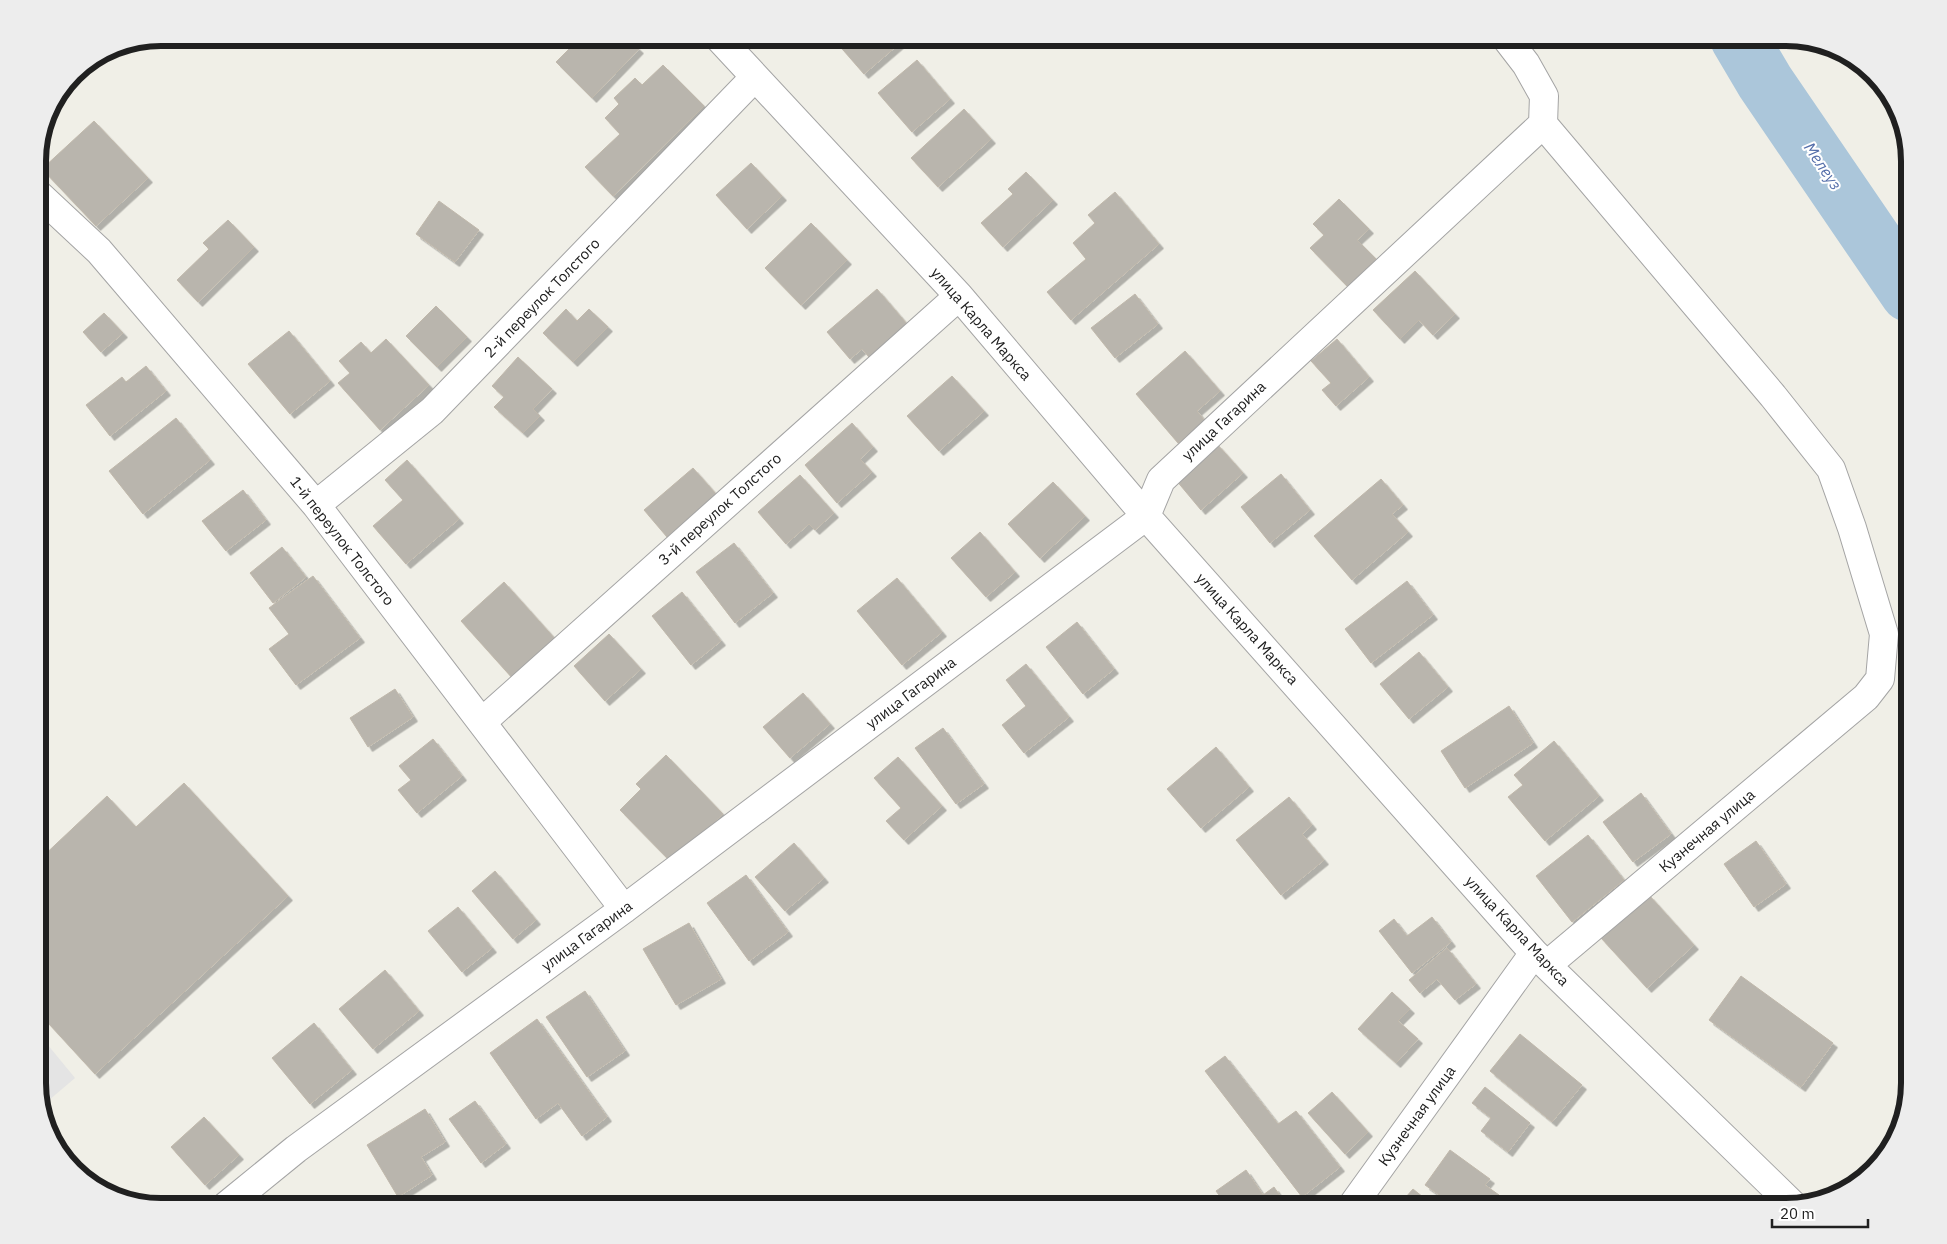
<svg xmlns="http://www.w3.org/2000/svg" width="1947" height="1244" font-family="'IBM Plex Sans',sans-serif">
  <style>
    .parking { fill: #e4e4e4 }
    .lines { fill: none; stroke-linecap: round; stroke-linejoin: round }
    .river { stroke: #abc6da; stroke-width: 58 }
    .building { fill: #b9b5ad; stroke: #c0b8ab; filter: url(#shadow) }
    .minor-casing { stroke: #a4a4a4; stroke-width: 30 }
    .minor { stroke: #fff; stroke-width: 28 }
    .labels { text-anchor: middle; stroke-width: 4; stroke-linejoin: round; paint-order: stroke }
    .street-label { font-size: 15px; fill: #202020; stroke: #fff }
    .water-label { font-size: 16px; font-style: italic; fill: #536da9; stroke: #fff }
    .rim { fill: none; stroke: #202020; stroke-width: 6 }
  </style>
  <defs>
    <filter id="shadow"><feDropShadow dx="4.5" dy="4.5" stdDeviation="0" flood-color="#0004"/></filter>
  </defs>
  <rect width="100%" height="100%" fill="#f0efe7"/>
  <path class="parking" d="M38 1033 75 1078 42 1106 38 1090Z"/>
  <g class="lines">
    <path class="river" d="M1739 38 1765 82 1909 293"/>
  </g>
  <path class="building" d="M580 38H627L639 49 592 98 556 62Z
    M843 38H906L864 74 837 43Z
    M917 60 950 99 912 132 878 93Z
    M663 65 704 106 613 196 585 167 620 134 605 118 619 104 614 98 635 78 642 85Z
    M964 109 991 139 938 187 911 158Z
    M94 121 148 178 96 226 42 169Z
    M751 163 782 196 747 229 716 195Z
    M1026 172 1053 200 1003 247 981 223 1013 194 1008 189Z
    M1115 192 1159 244 1071 320 1047 292 1086 259 1073 243 1095 223 1088 215Z
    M1339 199 1369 229 1357 240 1376 259 1348 287 1310 248 1324 235 1313 224Z
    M439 201 479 230 455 262 416 234Z
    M228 220 254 247 198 302 177 280 209 249 203 243Z
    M811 223 847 260 801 305 765 268Z
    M1415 271 1455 314 1433 335 1419 320 1400 339 1373 310Z
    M877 289 907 324 869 357 862 349 850 359 827 332Z
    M1135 294 1158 324 1115 358 1091 328Z
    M436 306 467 337 437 367 406 336Z
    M566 309 577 321 589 309 608 327 573 362 543 333Z
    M104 313 123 333 101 352 83 332Z
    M289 331 330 381 290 414 248 364Z
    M386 339 429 385 380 430 338 383 350 373 339 361 361 342 371 353Z
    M1337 339 1369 377 1336 406 1322 390 1331 383 1311 361Z
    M1185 351 1220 391 1197 411 1205 421 1178 443 1136 394Z
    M518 357 552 389 533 409 540 416 523 433 494 407 504 397 492 386Z
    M146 366 166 391 110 436 86 405 122 377 126 382Z
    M952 376 984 411 939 451 907 416Z
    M176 418 210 460 143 514 109 471Z
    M852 423 873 447 860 459 872 472 837 503 805 465Z
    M1217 444 1243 473 1201 510 1176 480Z
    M407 460 459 519 406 564 373 526 403 500 385 480Z
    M693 468 716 494 667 537 644 510Z
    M1281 474 1310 510 1270 543 1241 507Z
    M800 475 834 513 815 530 809 524 786 544 758 512Z
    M1381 479 1403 505 1392 514 1408 532 1352 580 1314 536Z
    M1053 482 1085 516 1040 558 1008 524Z
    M243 490 266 520 226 551 202 521Z
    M980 532 1015 572 986 597 951 558Z
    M734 543 773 593 735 623 696 572Z
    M282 547 306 577 273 603 250 573Z
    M313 576 360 638 296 685 269 649 289 634 269 608Z
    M897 578 942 632 902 665 857 611Z
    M1407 581 1433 615 1371 663 1345 629Z
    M504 582 557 641 514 680 461 621Z
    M682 592 721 641 691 665 652 616Z
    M1077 622 1114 669 1083 694 1046 647Z
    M609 634 641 669 605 701 574 666Z
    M1419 652 1448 687 1409 719 1380 684Z
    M1026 664 1069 717 1024 753 1002 725 1026 706 1006 680Z
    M395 689 413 717 368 747 350 718Z
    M803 693 830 724 790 758 763 727Z
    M1509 706 1533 743 1465 788 1441 751Z
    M943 728 984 784 956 804 915 748Z
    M433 739 462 776 417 813 398 790 411 780 399 766Z
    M1554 741 1599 796 1545 841 1508 797 1523 785 1514 775Z
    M1216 747 1249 787 1201 828 1167 789Z
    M666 755 723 814 672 863 620 810 641 789 636 784Z
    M898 757 942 806 904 840 886 821 901 808 874 778Z
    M184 783 288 896 95 1074 38 1012V861L107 796 136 827Z
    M1641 793 1671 834 1633 862 1603 822Z
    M1289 797 1312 825 1302 834 1324 860 1281 895 1236 840Z
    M1588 835 1624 880 1572 922 1536 876Z
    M1756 841 1786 884 1754 907 1724 864Z
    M794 843 824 878 785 911 755 877Z
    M495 871 536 920 513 939 472 891Z
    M746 875 788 932 749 961 707 903Z
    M1649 895 1694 945 1647 988 1601 938Z
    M458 907 492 948 462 972 428 931Z
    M1432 917 1451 942 1412 973 1379 931 1394 919 1407 936Z
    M689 923 721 979 676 1005 643 949Z
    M1447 948 1476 984 1455 1000 1437 979 1420 993 1409 980Z
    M385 970 419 1011 373 1049 339 1009Z
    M1741 976 1833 1043 1801 1087 1709 1020Z
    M585 991 625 1051 587 1077 546 1017Z
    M1392 992 1410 1009 1398 1021 1418 1039 1396 1063 1358 1029Z
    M537 1019 607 1117 582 1136 558 1103 536 1119 490 1053Z
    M314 1023 352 1070 310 1104 272 1058Z
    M1520 1034 1582 1085 1552 1122 1490 1071Z
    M1225 1056 1278 1124 1296 1111 1340 1167 1302 1197 1205 1071Z
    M1485 1087 1530 1123 1508 1152 1481 1131 1491 1118 1472 1103Z
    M1332 1092 1368 1132 1345 1154 1308 1113Z
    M475 1101 506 1144 481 1163 449 1119Z
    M425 1109 445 1142 421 1157 432 1175 398 1197 367 1145Z
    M204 1117 239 1155 205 1185 171 1147Z
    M1450 1150 1490 1179 1485 1185 1499 1195 1491 1206H1455L1425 1185Z
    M1246 1170 1263 1195 1274 1187 1287 1206H1227L1216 1191Z
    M1413 1189 1434 1206H1398Z
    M295 1200 300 1206H286Z"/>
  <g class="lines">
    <g class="minor-casing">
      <path id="minor" d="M719 38 959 296 1146 516 1534 953 1793 1205
        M1506 38 1526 64 1544 96 1543 124
        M1543 124 1773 396 1831 469 1852 528 1884 634 1880 679 1866 697 1547 965
        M38 194 99 251 316 505 624 909
        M316 505 432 411 755 77
        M482 722 959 296
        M226 1206 296 1149 624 909 1146 516 1161 480 1543 124
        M1352 1206 1534 953"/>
    </g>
    <use href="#minor" class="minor"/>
  </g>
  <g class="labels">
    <g class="street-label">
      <text transform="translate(542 298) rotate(-46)" y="5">2-й переулок Толстого</text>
      <text transform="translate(981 324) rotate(49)" y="5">улица Карла Маркса</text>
      <text transform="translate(1224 421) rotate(-43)" y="5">улица Гагарина</text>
      <text transform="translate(720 509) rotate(-42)" y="5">3-й переулок Толстого</text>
      <text transform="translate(342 541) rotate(52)" y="5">1-й переулок Толстого</text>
      <text transform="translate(1247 629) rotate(48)" y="5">улица Карла Маркса</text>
      <text transform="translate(911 693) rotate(-37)" y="5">улица Гагарина</text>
      <text transform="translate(1707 831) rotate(-40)" y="5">Кузнечная улица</text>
      <text transform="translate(1517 931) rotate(47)" y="5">улица Карла Маркса</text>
      <text transform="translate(587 936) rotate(-36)" y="5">улица Гагарина</text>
      <text transform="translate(1417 1116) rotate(-54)" y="5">Кузнечная улица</text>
    </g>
    <g class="water-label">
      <text transform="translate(1823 166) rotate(56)" y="6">Мелеуз</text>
    </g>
  </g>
  <path d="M0 0H1947V1244H0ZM161 46H1786A115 115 0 0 1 1901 161V1083A115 115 0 0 1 1786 1198H161A115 115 0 0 1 46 1083V161A115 115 0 0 1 161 46Z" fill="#ededed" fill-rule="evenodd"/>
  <path class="rim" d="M161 46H1786A115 115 0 0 1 1901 161V1083A115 115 0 0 1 1786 1198H161A115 115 0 0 1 46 1083V161A115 115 0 0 1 161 46Z"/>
  <path d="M1772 1219v8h96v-8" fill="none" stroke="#202020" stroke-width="2.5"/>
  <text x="1780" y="1219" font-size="15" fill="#202020" stroke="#ffffff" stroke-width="4" paint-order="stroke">20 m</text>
</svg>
